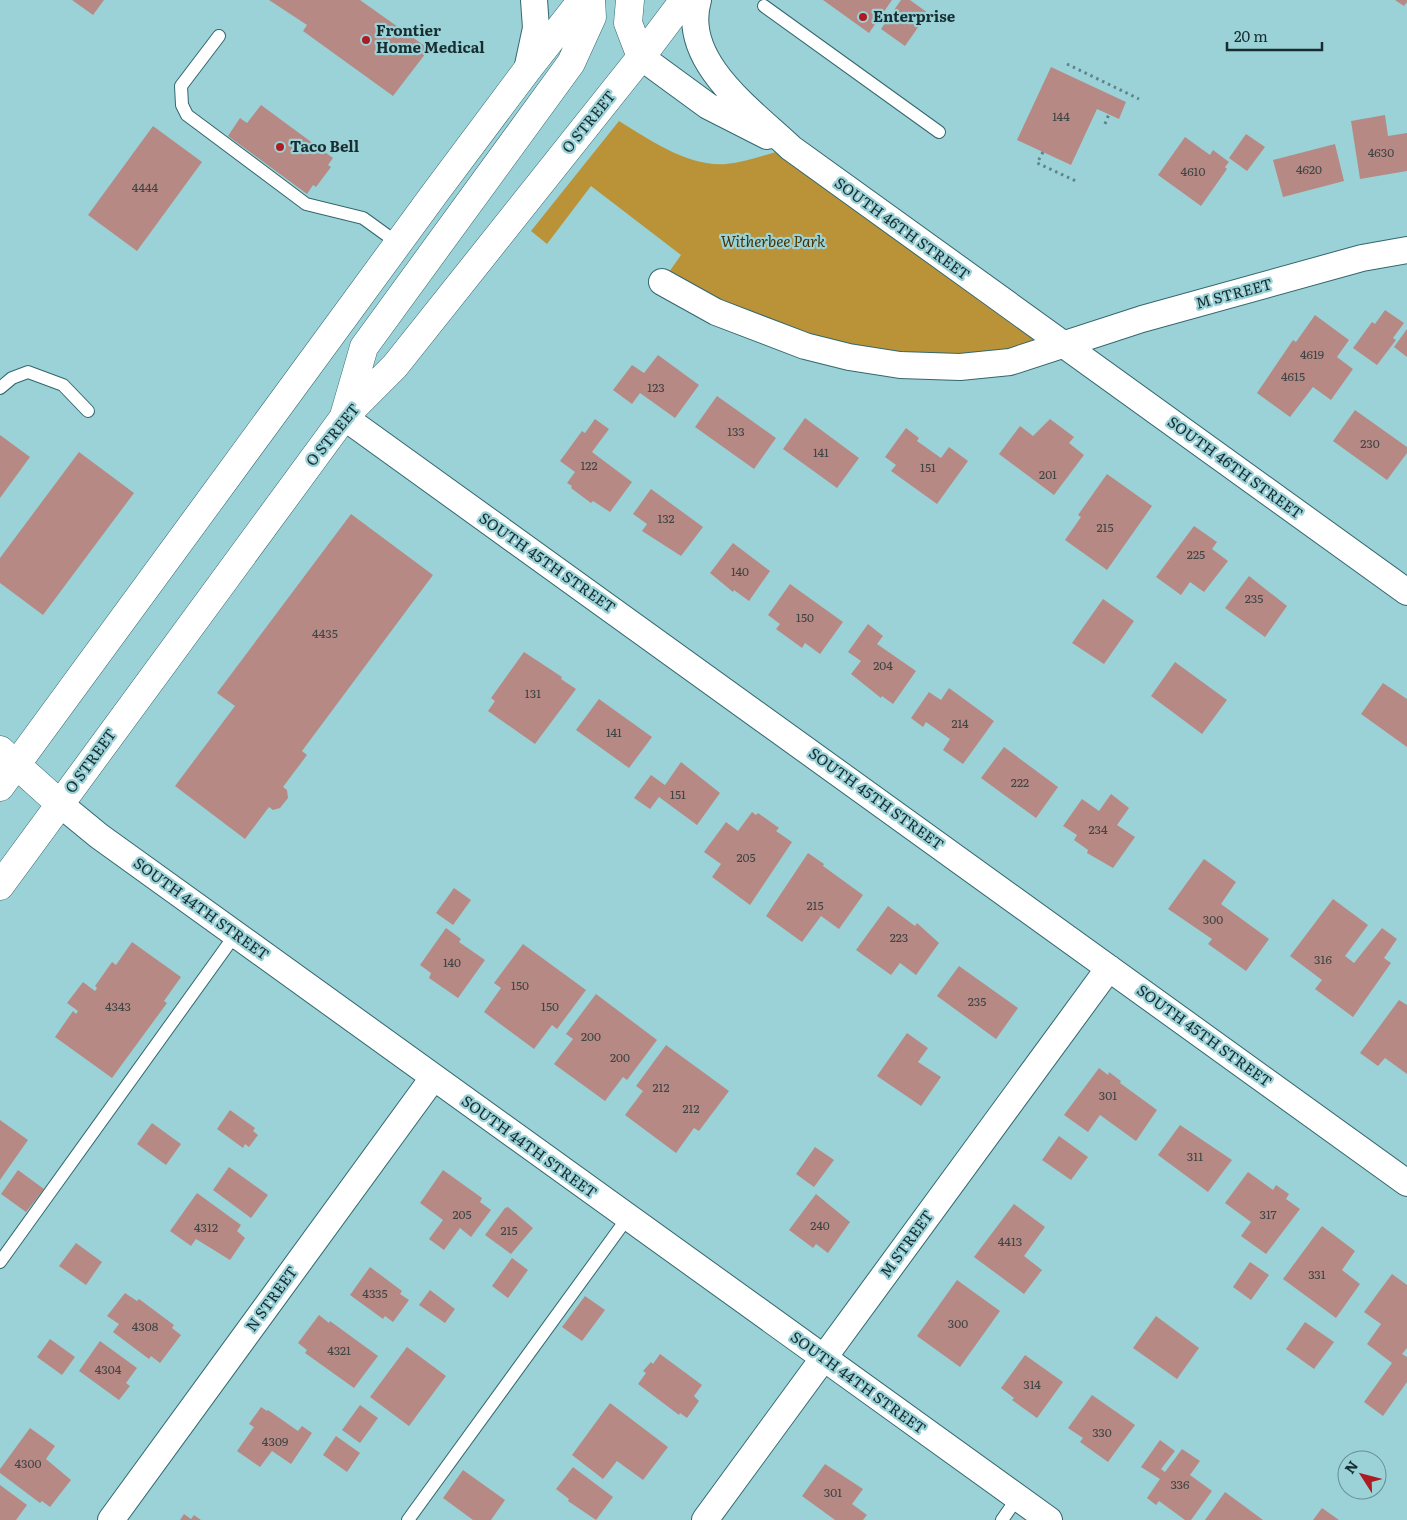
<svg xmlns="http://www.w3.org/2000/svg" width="1407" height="1520" font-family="Literata,serif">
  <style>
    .green { fill: #ba9338 }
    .building { fill: #b78984 }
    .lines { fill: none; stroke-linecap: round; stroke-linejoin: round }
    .lane-casing { stroke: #32676d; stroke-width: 14 }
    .street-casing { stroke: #32676d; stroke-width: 28 }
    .secondary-casing { stroke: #32676d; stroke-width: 29 }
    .primary-casing { stroke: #32676d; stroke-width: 29 }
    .path { stroke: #5d8589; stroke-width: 3; stroke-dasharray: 2.5 4; stroke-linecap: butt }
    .lane { stroke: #fff; stroke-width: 12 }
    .street { stroke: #fff; stroke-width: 26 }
    .secondary { stroke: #fff; stroke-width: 28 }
    .primary { stroke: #fff; stroke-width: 28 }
    .poi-dot { fill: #ae1c23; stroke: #9bd2d8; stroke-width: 2 }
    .labels { text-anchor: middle; stroke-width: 4.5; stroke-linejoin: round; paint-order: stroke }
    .number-label { font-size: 12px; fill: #3f4445 }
    .poi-label { font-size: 15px; font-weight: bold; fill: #172d30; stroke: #9bd2d8; text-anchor: start }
    .street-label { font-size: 15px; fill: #172d30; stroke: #9bd2d8 }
    .park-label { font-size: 15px; font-style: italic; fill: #463301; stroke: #9bd2d8 }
  </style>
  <rect width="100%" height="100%" fill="#9bd2d8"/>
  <path class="green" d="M619 121C650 140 688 167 726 164 747 162 770 153 791 148L1062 344 1010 362 849 357 662 282 681 255 591 186 547 244 531 231Z"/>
  <path class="building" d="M72 0H104L93 15Z
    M269 0H360L429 49 393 96 303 31 307 25Z
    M823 0H892L869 33Z
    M901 0H910L928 13 905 46 881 29Z
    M1395 0H1407V2L1404 6Z
    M1051 67 1126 102 1119 119 1097 109 1071 165 1017 140Z
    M261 105 333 158 328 165 331 167 316 187 313 185 307 194 228 136 240 118 247 123Z
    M1385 115 1388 136 1407 133V171L1360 179 1351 121Z
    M153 126 202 162 137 251 88 215Z
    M1246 134 1265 147 1247 171 1229 158Z
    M1185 137 1210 155 1213 150 1229 162 1225 167 1227 169 1201 206 1158 175Z
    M1335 144 1344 181 1283 197 1273 160Z
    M1385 310 1404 323 1393 338 1396 340 1377 365 1353 348 1372 322 1375 324Z
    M1315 315 1349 340 1337 357 1353 369 1331 400 1313 387 1290 417 1257 393 1293 340 1296 342Z
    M1407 329V357L1394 347Z
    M658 355 699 385 675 418 640 393 632 404 613 390 632 365 644 373Z
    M717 396 776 438 754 469 695 427Z
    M1355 410 1407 447V453L1387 480 1333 441Z
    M805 418 859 458 837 488 783 449Z
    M595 419 609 429 592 452 632 482 610 512 593 501 591 503 571 488 572 486 567 483 575 472 560 461 582 431 585 433Z
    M1050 419 1074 437 1069 443 1084 455 1054 495 999 454 1020 426 1033 436Z
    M906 428 919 438 917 441 941 458 949 447 968 461 937 504 891 471 896 465 885 457Z
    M0 435 30 457 0 498Z
    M79 452 134 493 43 615 0 583V558Z
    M1107 474 1152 506 1107 570 1065 540 1081 517 1078 515Z
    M651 489 703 527 681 556 642 531 647 524 633 514Z
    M351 514 433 575 302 751 307 755 283 787 287 790 288 798 280 808 273 810 269 807 245 839 175 786 235 706 217 693Z
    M1194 526 1217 542 1212 549 1228 561 1204 592 1190 582 1181 595 1156 577Z
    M733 543 770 571 749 601 734 590 733 592 710 573Z
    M1249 576 1287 606 1265 637 1225 608Z
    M790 584 843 622 820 654 805 643 802 648 776 629 780 624 768 615Z
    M1103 599 1134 621 1104 664 1072 643Z
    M868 624 883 636 877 644 916 671 893 704 882 696 881 698 851 674 861 661 848 652Z
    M524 652 562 677 561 679 576 689 535 744 488 711 495 701 491 698Z
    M1175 662 1227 700 1202 734 1151 696Z
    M1383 683 1407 699V747L1361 714Z
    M949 688 994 721 963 764 943 750 950 739 926 722 923 727 911 718 929 692 941 700Z
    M599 699 652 737 629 768 576 730Z
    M1004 747 1058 787 1036 818 981 778Z
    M681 762 720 793 697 825 659 797 650 809 634 798 651 775 665 785Z
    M1111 794 1129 808 1117 825 1135 837 1113 868 1087 853 1088 850 1074 840 1077 835 1063 826 1082 799 1099 811Z
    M752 812 756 815 758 813 779 828 776 831 792 842 750 905 712 877 721 864 704 852 726 822 738 831Z
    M808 853 824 864 823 866 863 895 839 929 821 916 802 942 766 916Z
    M1204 859 1236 882 1221 904 1269 939 1246 971 1208 944 1212 939 1168 909Z
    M454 888 471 900 453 925 436 913Z
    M1333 899 1368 925 1345 956 1354 963 1382 928 1397 939 1384 958 1391 963 1353 1017 1315 989 1322 980 1290 956Z
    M888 906 915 926 917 923 939 943 916 975 900 963 891 975 856 950Z
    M446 928 461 939 459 942 485 960 458 998 429 978 431 973 420 965Z
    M132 942 181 977 164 1001 167 1003 112 1078 55 1037 73 1011 76 1014 78 1011 67 1003 83 982 95 991 97 988 95 986 112 962 116 965Z
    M523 944 586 990 557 1029 552 1025 534 1049 484 1012 501 988 494 983Z
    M959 966 1018 1008 996 1039 937 996Z
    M596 994 657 1040 627 1080 623 1077 605 1101 554 1064 573 1039 566 1034Z
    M1399 1000 1407 1005V1074L1385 1058 1378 1066 1360 1053Z
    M907 1033 928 1048 918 1062 941 1077 921 1106 877 1076Z
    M666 1045 729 1091 699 1131 694 1128 676 1153 625 1115 643 1091 636 1086Z
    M1099 1068 1108 1075 1109 1072 1121 1081 1120 1083 1157 1110 1136 1141 1100 1115 1088 1132 1064 1115Z
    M230 1110 255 1128 253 1131 258 1135 249 1147 245 1144 243 1148 217 1129Z
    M0 1120 28 1140 0 1180Z
    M152 1123 181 1144 166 1165 137 1144Z
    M1180 1125 1232 1160 1208 1192 1158 1155Z
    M1059 1136 1088 1157 1071 1180 1042 1160Z
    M815 1147 834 1160 814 1187 796 1174Z
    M229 1167 268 1195 251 1218 213 1190Z
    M18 1170 44 1189 26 1212 1 1194Z
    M443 1170 482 1198 480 1202 491 1210 471 1237 460 1228 444 1250 429 1239 443 1220 420 1203Z
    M1248 1172 1273 1190 1276 1185 1289 1194 1286 1199 1300 1209 1266 1254 1241 1236 1251 1222 1225 1203Z
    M197 1193 241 1225 237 1231 245 1238 230 1260 196 1239 191 1246 170 1231Z
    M816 1194 850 1222 828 1253 816 1244 813 1248 789 1230Z
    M1014 1204 1045 1227 1024 1256 1042 1270 1024 1294 974 1257Z
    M508 1207 533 1228 511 1254 485 1235 505 1208Z
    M1322 1226 1355 1251 1342 1270 1360 1284 1336 1318 1283 1279Z
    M76 1243 102 1262 86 1285 59 1266Z
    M512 1258 528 1270 508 1298 492 1286Z
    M1250 1262 1269 1275 1251 1300 1233 1287Z
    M370 1267 402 1291 400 1294 409 1300 393 1322 385 1316 383 1319 350 1295Z
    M1392 1274 1407 1285V1348L1402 1354 1407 1357V1382L1383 1416 1364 1402 1392 1363 1367 1344 1381 1324 1364 1312Z
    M957 1280 1000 1311 960 1367 917 1336Z
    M430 1290 455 1309 445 1323 419 1305Z
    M125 1293 137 1301 139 1299 174 1325 172 1328 181 1335 160 1363 151 1356 149 1359 113 1332 119 1324 107 1316Z
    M585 1296 605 1310 582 1341 562 1327Z
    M319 1315 329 1323 330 1321 378 1356 354 1388 305 1353 307 1350 298 1343Z
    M1156 1316 1199 1348 1177 1379 1133 1348Z
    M1305 1322 1334 1342 1314 1369 1286 1349Z
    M50 1339 75 1357 62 1375 37 1357Z
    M100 1341 137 1368 126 1383 130 1386 119 1400 79 1371Z
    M407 1347 446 1376 409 1426 370 1397Z
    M660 1354 702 1385 694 1396 699 1401 687 1418 680 1413 679 1415 638 1384 646 1373 643 1371 651 1362 653 1364Z
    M1025 1355 1063 1382 1037 1418 1012 1400 1014 1398 1001 1388Z
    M1092 1395 1135 1425 1108 1462 1080 1442 1083 1438 1068 1428Z
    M610 1403 668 1447 643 1480 617 1461 603 1479 572 1455Z
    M360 1405 378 1418 360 1443 342 1430Z
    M261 1407 267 1411 268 1410 298 1431 302 1426 312 1433 291 1464 272 1451 260 1467 237 1451 254 1427 249 1424Z
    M30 1428 55 1446 46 1459 71 1480 50 1507 42 1501 40 1503 0 1473V1469Z
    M336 1436 360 1453 347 1472 323 1455Z
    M1160 1440 1175 1451 1161 1469 1165 1472 1182 1449 1200 1461 1190 1475 1212 1491 1191 1520H1185L1159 1501 1156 1505 1147 1498 1160 1479 1141 1467Z
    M825 1464 863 1489 852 1504 867 1515 863 1520H835L802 1496Z
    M573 1467 613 1497 596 1520 568 1501 569 1499 556 1489Z
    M463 1470 505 1500 491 1520H473L443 1498Z
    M0 1485 27 1505 16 1520H0Z
    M1225 1492 1263 1520H1205Z
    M1322 1508 1339 1520H1313Z
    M184 1514 191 1519 194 1515 201 1520H180Z"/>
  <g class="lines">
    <g class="lane-casing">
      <path id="lane" d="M764 6 939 132
        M219 36 181 86 182 105 187 115 306 204 363 218 399 244
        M0 388 12 378 28 372 63 385 88 411
        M0 1262 235 935
        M408 1520 628 1217
        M1002 1520 1018 1497"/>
    </g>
    <g class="street-casing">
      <path id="street" d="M698 0C680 61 752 111 791 148L1407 592
        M641 57 708 106 767 136
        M527 70 536 28 534 0
        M662 282 716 312 805 346 849 357 900 365 960 367 1010 362 1142 319 1362 258 1407 250
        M344 417 1407 1183
        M60 804 99 836 1049 1520
        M111 1520 433 1078
        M705 1520 1109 968"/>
    </g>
    <g class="secondary-casing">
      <path id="secondary" d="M0 750 60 804"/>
    </g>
    <g class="primary-casing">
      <path id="primary" d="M630 0 628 23 641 57
        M344 416 364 347 571 63 592 17 591 0
        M0 787 435 193 527 70 582 0
        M0 886 344 417 395 366 641 57 684 0"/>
    </g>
    <path class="path" d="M1067 64 1139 99
      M1105 124 1109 114
      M1043 152 1037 163 1076 181"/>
    <use href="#lane" class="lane"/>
    <use href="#street" class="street"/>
    <use href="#secondary" class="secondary"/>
    <use href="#primary" class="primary"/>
  </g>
  <g class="poi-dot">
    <circle cx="863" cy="17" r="5"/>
    <circle cx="366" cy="40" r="5"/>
    <circle cx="280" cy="147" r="5"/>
  </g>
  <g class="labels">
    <g class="number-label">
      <text x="1061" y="121">144</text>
      <text x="1381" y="157">4630</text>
      <text x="1309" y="174">4620</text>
      <text x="1193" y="176">4610</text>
      <text x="145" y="192">4444</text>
      <text x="1312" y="359">4619</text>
      <text x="1293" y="381">4615</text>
      <text x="656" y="392">123</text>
      <text x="736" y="436">133</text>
      <text x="1370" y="448">230</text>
      <text x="821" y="457">141</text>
      <text x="589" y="470">122</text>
      <text x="928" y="472">151</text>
      <text x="1048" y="479">201</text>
      <text x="666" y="523">132</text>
      <text x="1105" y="532">215</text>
      <text x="1196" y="559">225</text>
      <text x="740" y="576">140</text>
      <text x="1254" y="603">235</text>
      <text x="805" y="622">150</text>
      <text x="325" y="638">4435</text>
      <text x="883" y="670">204</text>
      <text x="533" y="698">131</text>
      <text x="960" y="728">214</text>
      <text x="614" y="737">141</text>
      <text x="1020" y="787">222</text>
      <text x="678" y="799">151</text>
      <text x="1098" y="834">234</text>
      <text x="746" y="862">205</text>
      <text x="815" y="910">215</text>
      <text x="1213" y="924">300</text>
      <text x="899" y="942">223</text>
      <text x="1323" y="964">316</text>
      <text x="452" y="967">140</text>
      <text x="520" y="990">150</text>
      <text x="977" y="1006">235</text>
      <text x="118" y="1011">4343</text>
      <text x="550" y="1011">150</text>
      <text x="591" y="1041">200</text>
      <text x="620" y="1062">200</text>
      <text x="661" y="1092">212</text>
      <text x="1108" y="1100">301</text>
      <text x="691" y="1113">212</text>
      <text x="1195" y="1161">311</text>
      <text x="462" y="1219">205</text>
      <text x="1268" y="1219">317</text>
      <text x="820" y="1230">240</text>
      <text x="206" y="1232">4312</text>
      <text x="509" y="1235">215</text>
      <text x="1010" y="1246">4413</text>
      <text x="1317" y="1279">331</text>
      <text x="375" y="1298">4335</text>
      <text x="958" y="1328">300</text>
      <text x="145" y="1331">4308</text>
      <text x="339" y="1355">4321</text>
      <text x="108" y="1374">4304</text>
      <text x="1032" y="1389">314</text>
      <text x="1102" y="1437">330</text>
      <text x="275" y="1446">4309</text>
      <text x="28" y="1468">4300</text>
      <text x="1180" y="1489">336</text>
      <text x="833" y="1497">301</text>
    </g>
    <g class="poi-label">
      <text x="873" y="22">Enterprise</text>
      <text x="376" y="36">Frontier<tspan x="376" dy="17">Home Medical</tspan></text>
      <text x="290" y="152">Taco Bell</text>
    </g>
    <g class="street-label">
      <text transform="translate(589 122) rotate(-51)" y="5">O STREET</text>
      <text transform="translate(902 229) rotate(36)" y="5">SOUTH 46TH STREET</text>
      <text transform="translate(1234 294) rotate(-15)" y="5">M STREET</text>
      <text transform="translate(333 435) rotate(-51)" y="5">O STREET</text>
      <text transform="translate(1235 468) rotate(36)" y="5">SOUTH 46TH STREET</text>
      <text transform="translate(547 563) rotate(35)" y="5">SOUTH 45TH STREET</text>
      <text transform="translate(91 761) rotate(-54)" y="5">O STREET</text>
      <text transform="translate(876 799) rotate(36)" y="5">SOUTH 45TH STREET</text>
      <text transform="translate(201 909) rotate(36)" y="5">SOUTH 44TH STREET</text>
      <text transform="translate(1204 1036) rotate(36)" y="5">SOUTH 45TH STREET</text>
      <text transform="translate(529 1147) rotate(36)" y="5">SOUTH 44TH STREET</text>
      <text transform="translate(907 1244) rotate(-54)" y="5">M STREET</text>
      <text transform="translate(272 1299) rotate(-54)" y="5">N STREET</text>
      <text transform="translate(858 1383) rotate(36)" y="5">SOUTH 44TH STREET</text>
    </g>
    <g class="park-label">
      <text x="773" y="247">Witherbee Park</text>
    </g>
  </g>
  <g transform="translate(1362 1475) rotate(306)"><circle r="24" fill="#9bd2d8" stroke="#669095"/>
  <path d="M0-4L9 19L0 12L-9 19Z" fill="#ae1c23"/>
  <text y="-8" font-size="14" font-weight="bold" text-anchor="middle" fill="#172d30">N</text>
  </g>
  <path d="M1227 42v8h95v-8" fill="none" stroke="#172d30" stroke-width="2.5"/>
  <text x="1234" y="42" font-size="15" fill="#172d30" stroke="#9bd2d8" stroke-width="4" paint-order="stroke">20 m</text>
</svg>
